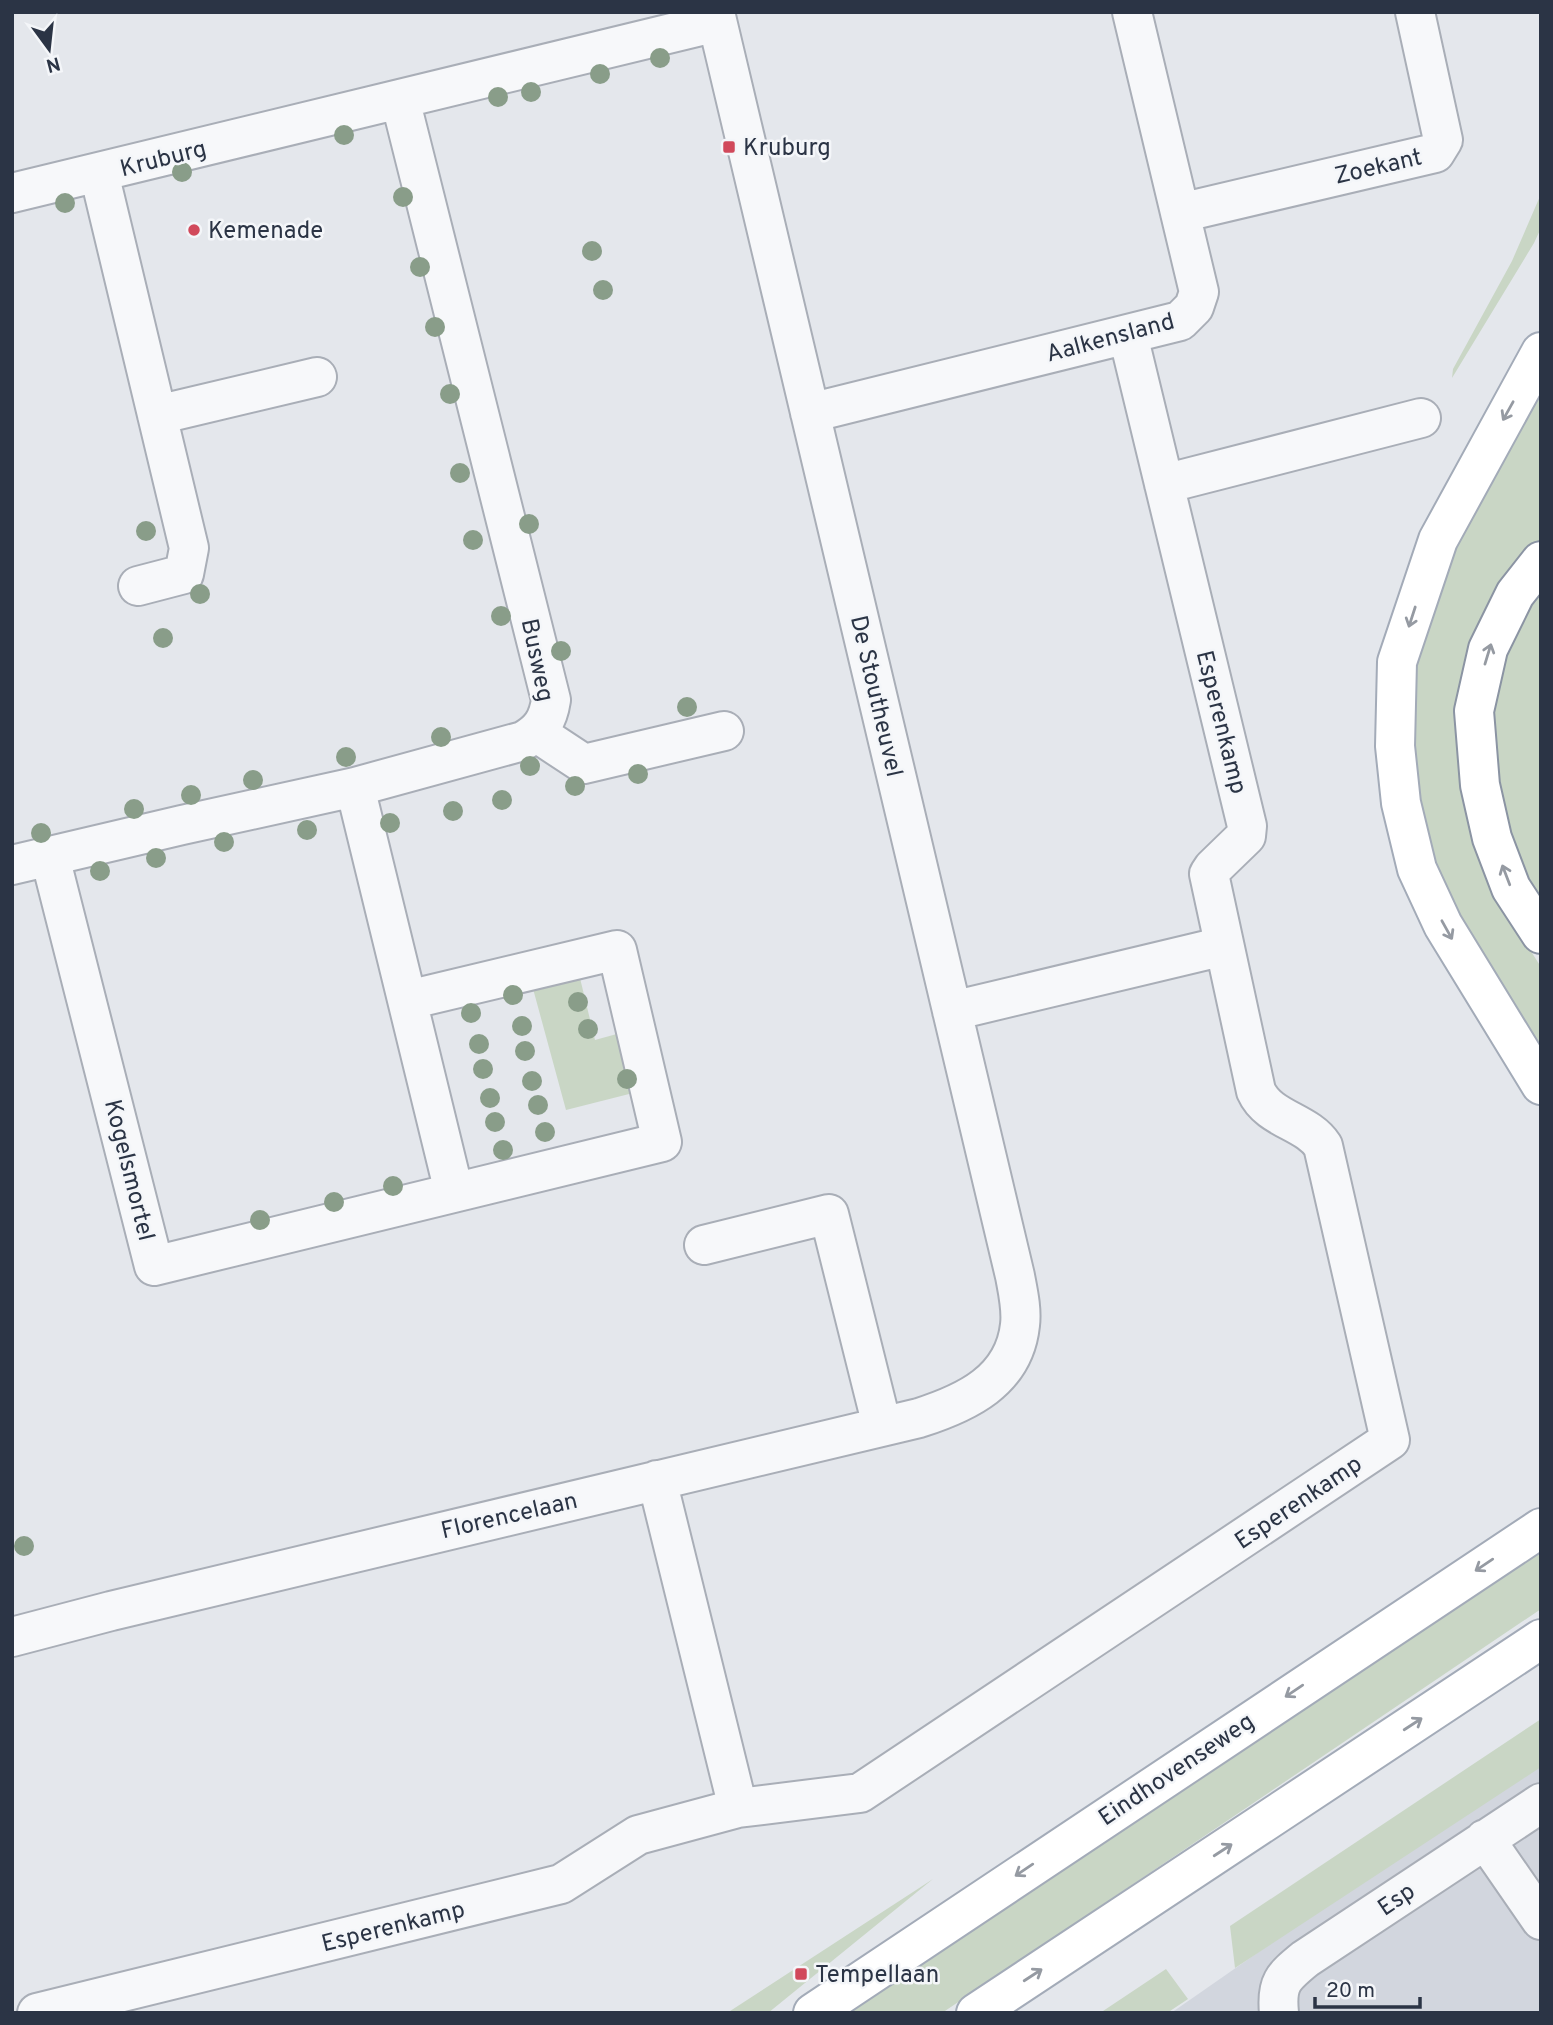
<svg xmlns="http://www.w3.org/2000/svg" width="1553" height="2025" font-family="Overpass,sans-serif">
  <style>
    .built { fill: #d2d6de }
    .green { fill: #c9d6c5 }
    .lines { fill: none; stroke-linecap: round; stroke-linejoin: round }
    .minor-casing { stroke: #a9aeb7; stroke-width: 42 }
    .major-casing { stroke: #a3abb8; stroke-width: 42 }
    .highway-casing { stroke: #8b94a3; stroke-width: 42 }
    .minor { stroke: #f7f8fa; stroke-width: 38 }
    .major { stroke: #fff; stroke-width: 38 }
    .highway { stroke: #fff; stroke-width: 38 }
    .tree { fill: #899d89 }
    .oneway { stroke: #959aa2 }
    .poi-dot { fill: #d1495b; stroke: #f4f6f9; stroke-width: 2.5 }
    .labels { text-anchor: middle; stroke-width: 5; stroke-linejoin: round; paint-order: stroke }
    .poi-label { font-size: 24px; fill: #2b3445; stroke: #f4f6f9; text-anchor: start }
    .street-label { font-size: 24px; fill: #2b3445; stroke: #f4f6f9 }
  </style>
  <rect width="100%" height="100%" fill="#e4e7ec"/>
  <path class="built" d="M1541 1756V2013H1171Z"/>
  <path class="green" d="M1541 194V228L1534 243 1452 378 1453 369 1512 261Z
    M1541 381V539C1508 568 1486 607 1472 647L1496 897 1541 967V1046L1457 916 1430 861 1410 796 1413 664 1453 551Z
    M1541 586V903L1527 879 1508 831 1495 782 1490 713 1503 652Z
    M579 974 595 1040 624 1032 637 1092 566 1110 532 985Z
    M1541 1534V1609L942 2013H840Z
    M1541 1719V1767L1235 1968 1230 1926Z
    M933 1879 768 2013H727Z
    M1166 1969 1188 1999 1167 2013H1100Z"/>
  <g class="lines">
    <g class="minor-casing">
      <path id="minor" d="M99 173 189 548 184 574 138 586
        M12 193 717 22
        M1180 213 1435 153 1443 140 1415 12
        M810 413 1180 321 1194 307 1199 292 1132 12
        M157 415 317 377
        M1164 484 1421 418
        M537 733 584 764 724 731
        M355 787 454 1192
        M50 857 154 1266 662 1142 617 950 408 1000
        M12 865 182 825 355 787 523 741C541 731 548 720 551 700L400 99
        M952 1011 1224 946
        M704 1245 829 1214 882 1426
        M657 1480 738 1808 860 1793 1390 1440 1323 1146C1307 1121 1269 1120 1256 1091L1209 874 1213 868 1246 836 1247 826 1128 335
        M12 1637 111 1611 919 1418C966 1403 1014 1381 1020 1325 1022 1309 1018 1292 1015 1276L715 12
        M1485 1839 1541 1920
        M37 2013 561 1884 638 1835 738 1808
        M1279 2013C1276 1983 1283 1977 1305 1959L1541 1803"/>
    </g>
    <g class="major-casing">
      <path id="major" d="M1541 352 1438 540 1397 662 1395 746 1401 803 1417 869 1443 925 1541 1085
        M813 2013 1541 1528
        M976 2013 1541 1639"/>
    </g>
    <g class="highway-casing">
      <path id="highway" d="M1541 561 1515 594 1488 649 1474 711 1480 785 1492 838 1511 888 1541 934"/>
    </g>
    <use href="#minor" class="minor"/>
    <use href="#major" class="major"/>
    <use href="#highway" class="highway"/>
  </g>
  <g class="tree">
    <circle cx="660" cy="58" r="10"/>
    <circle cx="600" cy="74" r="10"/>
    <circle cx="531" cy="92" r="10"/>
    <circle cx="498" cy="97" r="10"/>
    <circle cx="344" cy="135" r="10"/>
    <circle cx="182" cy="172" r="10"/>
    <circle cx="403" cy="197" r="10"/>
    <circle cx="65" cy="203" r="10"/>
    <circle cx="592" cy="251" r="10"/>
    <circle cx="420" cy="267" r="10"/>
    <circle cx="603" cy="290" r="10"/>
    <circle cx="435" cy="327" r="10"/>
    <circle cx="450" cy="394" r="10"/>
    <circle cx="460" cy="473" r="10"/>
    <circle cx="529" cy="524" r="10"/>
    <circle cx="146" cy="531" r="10"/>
    <circle cx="473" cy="540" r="10"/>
    <circle cx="200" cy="594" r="10"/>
    <circle cx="501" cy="616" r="10"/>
    <circle cx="163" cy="638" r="10"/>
    <circle cx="561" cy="651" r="10"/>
    <circle cx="687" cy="707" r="10"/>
    <circle cx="441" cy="737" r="10"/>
    <circle cx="346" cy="757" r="10"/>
    <circle cx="530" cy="766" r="10"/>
    <circle cx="638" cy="774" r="10"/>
    <circle cx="253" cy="780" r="10"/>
    <circle cx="575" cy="786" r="10"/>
    <circle cx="191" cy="795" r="10"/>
    <circle cx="502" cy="800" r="10"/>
    <circle cx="134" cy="809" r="10"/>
    <circle cx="453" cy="811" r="10"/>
    <circle cx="390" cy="823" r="10"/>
    <circle cx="307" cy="830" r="10"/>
    <circle cx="41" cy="833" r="10"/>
    <circle cx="224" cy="842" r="10"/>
    <circle cx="156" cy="858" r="10"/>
    <circle cx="100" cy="871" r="10"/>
    <circle cx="513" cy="995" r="10"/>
    <circle cx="578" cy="1002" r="10"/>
    <circle cx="471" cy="1013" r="10"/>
    <circle cx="522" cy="1026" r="10"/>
    <circle cx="588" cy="1029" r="10"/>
    <circle cx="479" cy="1044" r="10"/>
    <circle cx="525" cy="1051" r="10"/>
    <circle cx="483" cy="1069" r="10"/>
    <circle cx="627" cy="1079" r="10"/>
    <circle cx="532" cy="1081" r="10"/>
    <circle cx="490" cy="1098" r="10"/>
    <circle cx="538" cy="1105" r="10"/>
    <circle cx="495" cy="1122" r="10"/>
    <circle cx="545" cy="1132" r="10"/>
    <circle cx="503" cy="1150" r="10"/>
    <circle cx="393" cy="1186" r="10"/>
    <circle cx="334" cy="1202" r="10"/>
    <circle cx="260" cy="1220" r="10"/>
    <circle cx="24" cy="1546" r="10"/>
  </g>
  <defs><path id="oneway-shaft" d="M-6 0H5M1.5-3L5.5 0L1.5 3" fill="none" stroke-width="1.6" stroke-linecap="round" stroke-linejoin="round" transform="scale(1.75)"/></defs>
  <g class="oneway">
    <use href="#oneway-shaft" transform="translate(1508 411) rotate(119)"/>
    <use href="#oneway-shaft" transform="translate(1412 617) rotate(108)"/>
    <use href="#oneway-shaft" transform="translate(1488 654) rotate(-73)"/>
    <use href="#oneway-shaft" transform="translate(1506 875) rotate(-111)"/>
    <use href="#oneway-shaft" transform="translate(1447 930) rotate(61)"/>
    <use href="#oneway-shaft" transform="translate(1484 1565) rotate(146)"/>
    <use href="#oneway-shaft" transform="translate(1294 1691) rotate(146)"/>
    <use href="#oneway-shaft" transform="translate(1413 1724) rotate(-33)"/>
    <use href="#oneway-shaft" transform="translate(1223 1850) rotate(-33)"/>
    <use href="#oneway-shaft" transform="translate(1024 1870) rotate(146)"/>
    <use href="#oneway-shaft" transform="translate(1033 1975) rotate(-33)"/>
  </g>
  <g class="poi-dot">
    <rect x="722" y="140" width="14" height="14" rx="3.5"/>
    <circle cx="194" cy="230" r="7"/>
    <rect x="794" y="1967" width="14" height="14" rx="3.5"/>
  </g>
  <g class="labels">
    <g class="poi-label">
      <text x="743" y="155">Kruburg</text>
      <text x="208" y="238">Kemenade</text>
      <text x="815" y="1982">Tempellaan</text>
    </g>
    <g class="street-label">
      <text transform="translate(163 158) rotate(-14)" y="8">Kruburg</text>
      <text transform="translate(1378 166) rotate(-13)" y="8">Zoekant</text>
      <text transform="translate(1110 337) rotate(-15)" y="8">Aalkensland</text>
      <text transform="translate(538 660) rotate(78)" y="8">Busweg</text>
      <text transform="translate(877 696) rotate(77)" y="8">De Stoutheuvel</text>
      <text transform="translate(1222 722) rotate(76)" y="8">Esperenkamp</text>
      <text transform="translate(130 1170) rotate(76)" y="8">Kogelsmortel</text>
      <text transform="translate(1298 1502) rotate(-34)" y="8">Esperenkamp</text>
      <text transform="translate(509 1515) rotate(-13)" y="8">Florencelaan</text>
      <text transform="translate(1176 1769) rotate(-34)" y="8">Eindhovenseweg</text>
      <text transform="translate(1396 1899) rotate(-34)" y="8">Esp</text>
      <text transform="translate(393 1926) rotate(-14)" y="8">Esperenkamp</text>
    </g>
  </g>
  <rect width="1553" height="2025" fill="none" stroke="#2b3445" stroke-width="28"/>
  <g transform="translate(49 49) rotate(165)" stroke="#f4f6f9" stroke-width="5" paint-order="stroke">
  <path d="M0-5L12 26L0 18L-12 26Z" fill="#2b3445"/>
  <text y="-10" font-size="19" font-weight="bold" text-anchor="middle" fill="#2b3445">N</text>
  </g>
  <path d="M1315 1997v10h105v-10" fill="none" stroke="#2b3445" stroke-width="3.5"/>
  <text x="1326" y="1997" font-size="21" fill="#2b3445" stroke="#f4f6f9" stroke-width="5" paint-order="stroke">20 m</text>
</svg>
